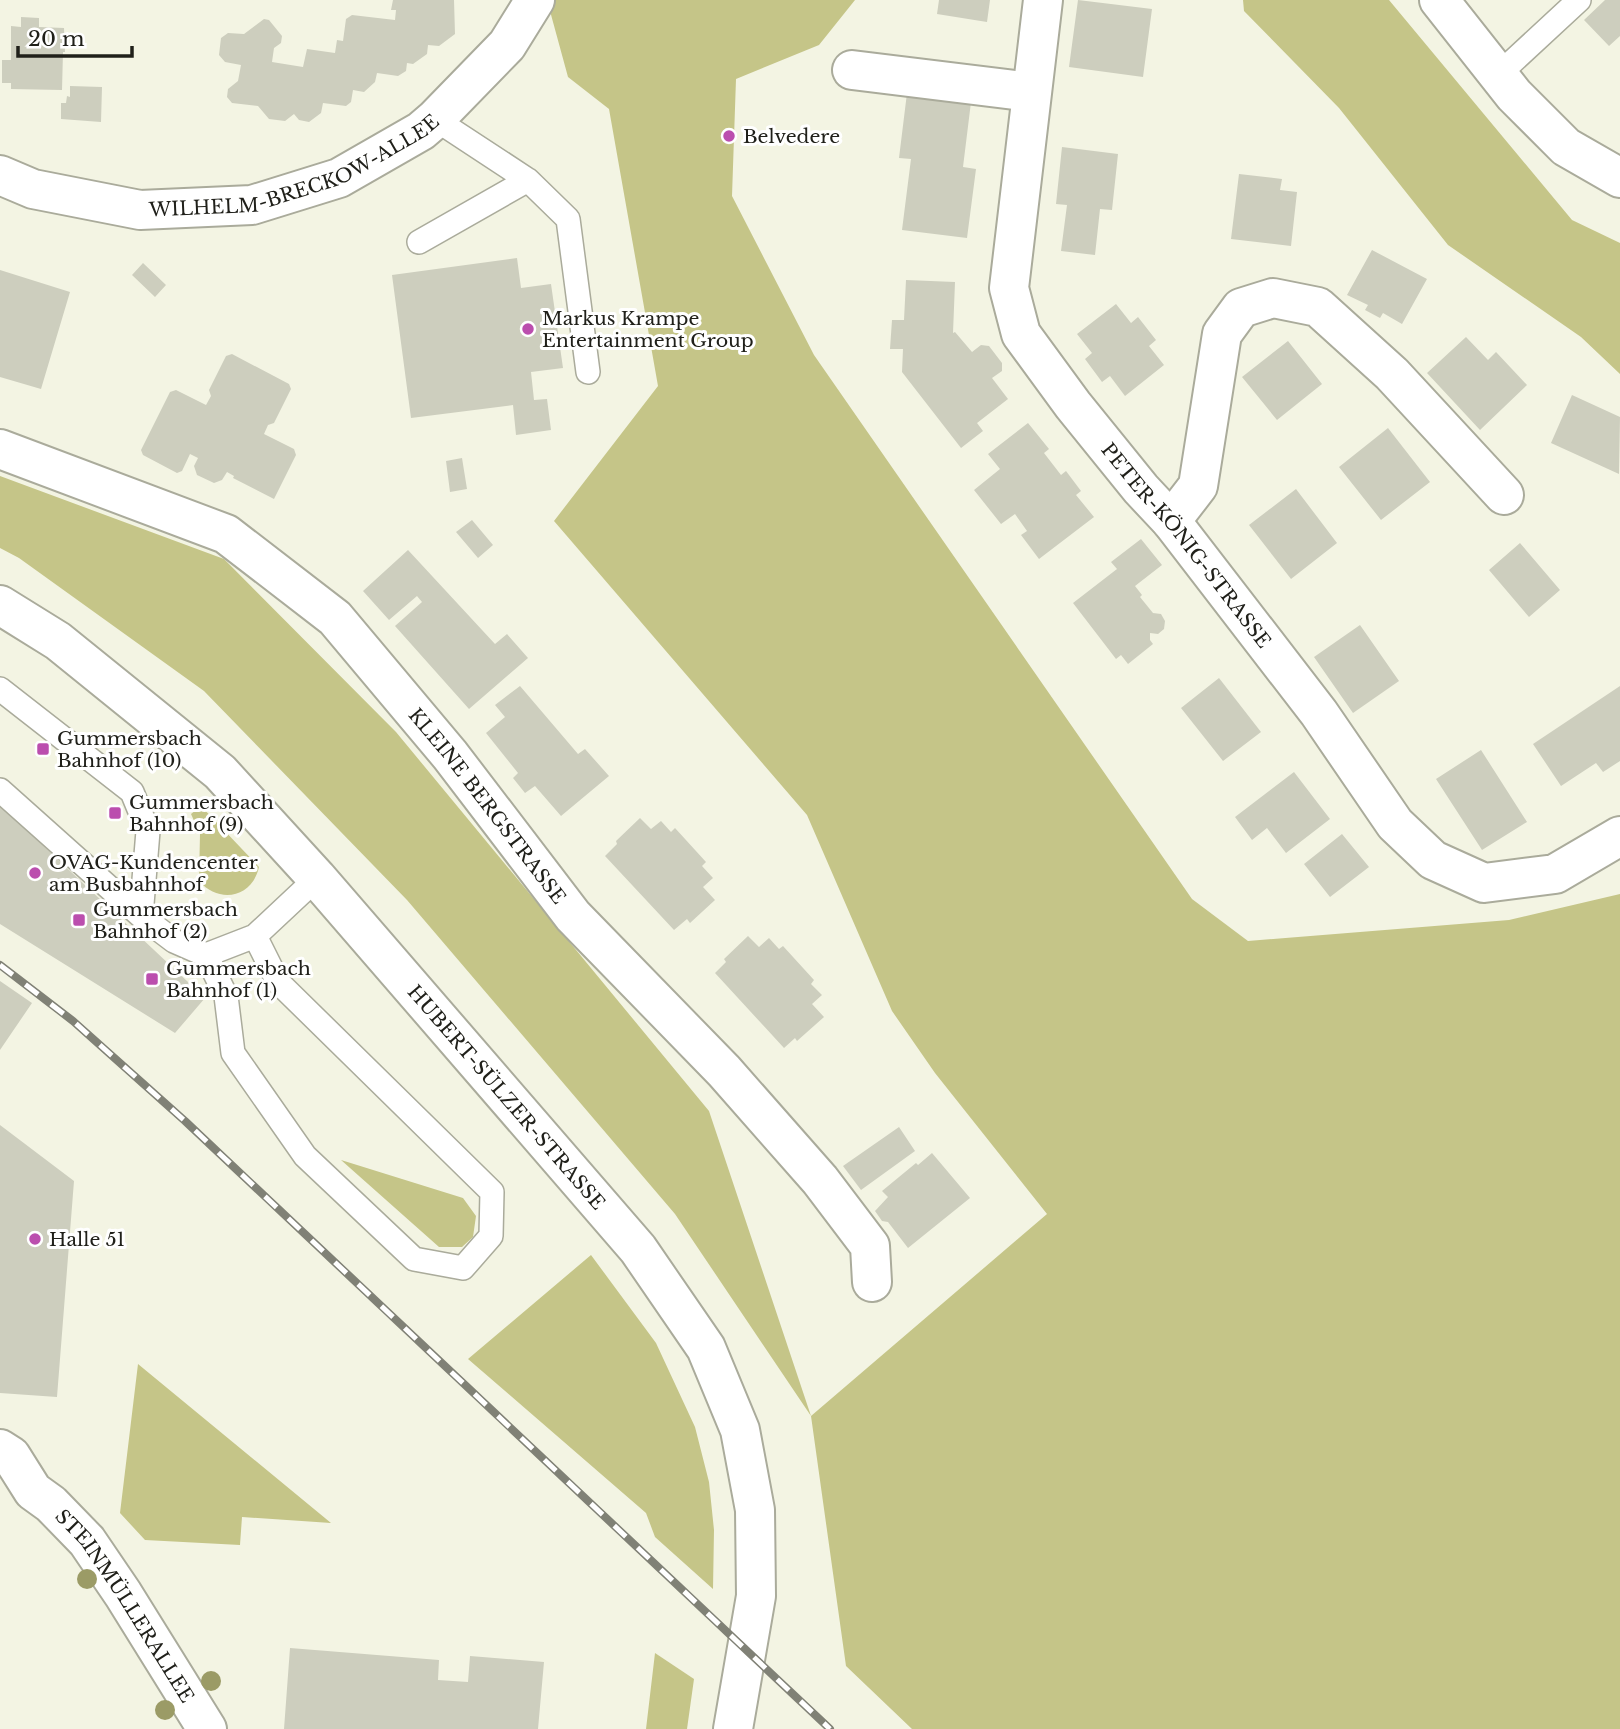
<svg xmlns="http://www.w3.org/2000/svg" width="1620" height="1729" font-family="'Libre Baskerville',serif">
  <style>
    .green { fill: #c5c588 }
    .building { fill: #cdcebe }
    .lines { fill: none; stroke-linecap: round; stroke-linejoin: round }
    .service-casing { stroke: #aaab9b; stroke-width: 26 }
    .minor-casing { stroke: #aaab9b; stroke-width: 42 }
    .tertiary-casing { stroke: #aaab9b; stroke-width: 42 }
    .service { stroke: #fff; stroke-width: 23 }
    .minor { stroke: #fff; stroke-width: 38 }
    .tertiary { stroke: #fff; stroke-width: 38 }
    .rail-casing { stroke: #808176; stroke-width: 8 }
    .rail { stroke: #fff; stroke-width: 5; stroke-dasharray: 16; stroke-linecap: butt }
    .tree { fill: #9b9b66 }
    .poi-dot { fill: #bb4eae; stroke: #fff; stroke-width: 2.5 }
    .labels { text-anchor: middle; stroke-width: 6; stroke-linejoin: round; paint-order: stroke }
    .poi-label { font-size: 19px; fill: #20201a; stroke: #fff; text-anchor: start }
    .street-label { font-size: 19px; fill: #20201a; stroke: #fff }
  </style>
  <rect width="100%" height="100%" fill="#f3f4e3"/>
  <path class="green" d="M547 0H855L819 45 736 79 732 196 814 355 1192 899 1248 941 1509 920 1620 894V1729H912L846 1666 811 1416 675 1214 407 900 204 691 19 558 0 548V476L224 559 396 732 709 1111 811 1416 1047 1214 935 1073 892 1011 807 815 554 521 658 386 609 109 568 77Z
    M1243 0H1389L1572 220 1620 243V374L1581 337 1448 245 1339 108 1244 11Z
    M201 806 259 867C252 898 219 904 199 881L200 834 191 814Z
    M341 1160 463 1198 476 1216 473 1237 462 1247H439Z
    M591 1255 656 1343 695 1427 709 1482 714 1530 713 1589 655 1537 646 1513 468 1359Z
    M138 1364 331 1523 242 1517 240 1545 145 1540 120 1513Z
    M655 1653 694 1679 687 1729H646Z"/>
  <path class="building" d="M393 0H454L455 34 439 46 428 45 427 54 413 64 407 63 406 71 398 76 377 73 375 82 364 92 353 90 351 102 346 106 323 103 321 113 309 122 299 120 294 114 285 121 269 119 258 106 232 103 227 97 228 89 238 81 241 65 225 62 219 55 221 38 228 33 244 34 264 19 269 20 282 36 281 43 274 48 272 62 303 67 307 49 335 53 337 40 343 41 346 19 352 15 395 20 396 10H391Z
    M939 0H990L987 22 937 14Z
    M1078 0 1152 9 1143 77 1069 67Z
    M1605 0H1620V36L1609 46 1584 20Z
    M21 17 39 18V27L64 28 65 52H63L62 90 11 89V83H2V60H11V26L21 27Z
    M70 86 102 87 101 122 61 119V103H66L67 96 70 97Z
    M907 93 971 102 963 167 976 169 967 238 902 230 911 159 899 158Z
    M1062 147 1118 154 1112 210 1100 209 1095 255 1061 251 1067 205 1056 204Z
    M1239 174 1282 179 1280 190 1297 192 1291 246 1231 239Z
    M1372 250 1427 279 1402 324 1383 313 1380 318 1365 310 1368 305 1347 295Z
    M517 258 521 288 551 284 563 368 531 372 534 400 547 399 551 430 516 435 513 405 411 418 392 275Z
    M143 263 166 285 155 297 132 275Z
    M0 270 70 292 41 389 0 377Z
    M906 280 955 282 953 333 955 332 972 352 981 345 989 346 1002 363V371L992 378 1008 399 977 423 983 431 961 448 902 372 903 349H890L892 320H904Z
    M1116 304 1131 323 1138 317 1156 340 1149 346 1164 365 1125 396 1110 376 1102 382 1085 359 1092 353 1077 334Z
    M1466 337 1488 360 1496 352 1527 385 1480 430 1427 373Z
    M1288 341 1322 384 1277 420 1242 377Z
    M232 354 289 384 291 389 274 423 268 425 264 434 294 449 296 455 274 499 233 478 234 476 227 472 222 480 214 483 197 475 194 466 198 458 190 454 182 471 177 473 143 455 141 450 170 392 176 390 206 405 211 396 209 390 226 356Z
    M1572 395 1620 417 1619 474 1551 443Z
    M1028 423 1049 449 1044 453 1061 475 1066 471 1081 491 1076 495 1094 517 1039 559 1021 535 1027 531 1015 514 1001 524 974 490 1000 469 988 454Z
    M1388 428 1430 482 1381 520 1339 467Z
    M462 458 467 489 450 492 446 461Z
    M1296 489 1337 543 1291 579 1249 525Z
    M472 520 493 545 478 558 456 532Z
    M1141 539 1162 565 1135 586 1142 595 1140 597 1153 613 1161 614 1165 621 1164 629 1158 634 1150 633V640L1153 644 1128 664 1121 655 1116 659 1073 603 1117 569 1111 562Z
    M1520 543 1560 590 1529 617 1489 570Z
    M408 550 495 644 507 634 528 658 469 709 395 626 422 602 417 596 389 620 363 591Z
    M1360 625 1399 681 1353 713 1314 657Z
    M1219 678 1261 732 1223 761 1181 708Z
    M520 686 578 754 585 749 609 776 561 816 535 786 525 793 513 778 518 773 486 733 505 717 495 705Z
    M1620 686V761L1603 772 1596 763 1561 786 1533 744Z
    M1481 750 1527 822 1482 850 1436 779Z
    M1294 772 1330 819 1286 853 1267 828 1252 840 1235 817Z
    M0 805 205 998 175 1033 0 924Z
    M640 818 651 829 661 821 671 832 675 828 706 862 702 866 713 878 703 887 715 900 690 923 687 919 674 930 605 856 617 844 616 841Z
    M1342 834 1369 867 1330 897 1304 864Z
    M748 936 759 947 769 938 779 949 783 946 814 980 811 984 822 995 812 1004 824 1017 797 1041 795 1038 784 1048 715 973 726 962 724 959Z
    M0 981 32 1003 0 1050Z
    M0 1125 74 1181 57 1397 0 1393Z
    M899 1127 915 1151 861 1190 843 1166Z
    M932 1153 970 1198 908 1248 888 1222 882 1221 875 1211 888 1197 882 1191 916 1163 918 1165Z
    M290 1648 439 1660 438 1680 468 1682 470 1656 544 1662 538 1729H284Z"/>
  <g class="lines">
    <g class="service-casing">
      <path id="service" d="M1498 75 1579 0
        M528 180 568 219 588 372
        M419 242 528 180 435 119
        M0 689 132 792 148 831 141 916
        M0 790 141 916 174 941 206 955 255 936 317 878
        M206 955 226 996 233 1053 305 1156 414 1259 463 1268 491 1236 492 1192 278 982 255 936"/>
    </g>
    <g class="minor-casing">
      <g id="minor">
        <path id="s1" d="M1043 0 1009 288 1021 334 1073 405 1141 489 1171 521 1319 713 1395 824 1433 860 1484 883 1555 874 1620 836"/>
        <path d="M852 70 1031 92"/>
        <path id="s2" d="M0 449 226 534 335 618 450 755 573 916 724 1071 820 1180 870 1246 872 1282"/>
        <path d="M1171 521 1198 486 1222 334 1241 308 1273 298 1318 307 1392 374 1504 495"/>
        <path id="s3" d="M0 1449 11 1456 33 1491 51 1504 87 1541 123 1594 207 1729"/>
      </g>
    </g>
    <g class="tertiary-casing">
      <g id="tertiary">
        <path d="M1439 0 1514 95 1566 147 1620 178"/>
        <path id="s4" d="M0 175 33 189 140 210 252 205 339 178 421 131 435 119 507 45 535 0"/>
        <path id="s5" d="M0 605 58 641 220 772 317 878 638 1249 706 1348 740 1430 755 1510 756 1596 733 1729"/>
      </g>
    </g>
    <use href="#service" class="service"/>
    <use href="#minor" class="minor"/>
    <use href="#tertiary" class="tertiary"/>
    <g class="rail-casing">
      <path id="rail" d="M0 965 73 1021 185 1121 830 1729"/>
    </g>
    <use href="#rail" class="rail"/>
  </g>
  <g class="tree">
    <circle cx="87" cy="1579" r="10"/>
    <circle cx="211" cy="1681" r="10"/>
    <circle cx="165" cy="1710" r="10"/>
  </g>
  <g class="poi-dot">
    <circle cx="729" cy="136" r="7"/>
    <circle cx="528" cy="329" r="7"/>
    <rect x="36" y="742" width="14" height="14" rx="3.5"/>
    <rect x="108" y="806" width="14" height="14" rx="3.5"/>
    <circle cx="35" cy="873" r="7"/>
    <rect x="72" y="913" width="14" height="14" rx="3.5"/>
    <rect x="145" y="972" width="14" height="14" rx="3.5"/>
    <circle cx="35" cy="1239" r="7"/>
  </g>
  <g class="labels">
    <g class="poi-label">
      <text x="743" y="143">Belvedere</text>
      <text x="542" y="325">Markus Krampe<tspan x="542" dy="22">Entertainment Group</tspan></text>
      <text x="57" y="745">Gummersbach<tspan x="57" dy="22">Bahnhof (10)</tspan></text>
      <text x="129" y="809">Gummersbach<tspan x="129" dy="22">Bahnhof (9)</tspan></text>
      <text x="49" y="869">OVAG-Kundencenter<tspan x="49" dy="22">am Busbahnhof</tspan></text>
      <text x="93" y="916">Gummersbach<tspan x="93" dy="22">Bahnhof (2)</tspan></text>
      <text x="166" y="975">Gummersbach<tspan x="166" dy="22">Bahnhof (1)</tspan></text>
      <text x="49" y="1246">Halle 51</text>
    </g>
    <g class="street-label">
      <text dy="7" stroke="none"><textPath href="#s4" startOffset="308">WILHELM-BRECKOW-ALLEE</textPath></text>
      <text dy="7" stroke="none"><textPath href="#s1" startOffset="606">PETER-KÖNIG-STRASSE</textPath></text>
      <text dy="7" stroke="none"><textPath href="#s2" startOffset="621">KLEINE BERGSTRASSE</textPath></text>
      <text dy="7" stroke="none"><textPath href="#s5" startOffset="710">HUBERT-SÜLZER-STRASSE</textPath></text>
      <text dy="7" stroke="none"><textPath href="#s3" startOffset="203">STEINMÜLLERALLEE</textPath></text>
    </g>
  </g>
  <path d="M18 46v10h114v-10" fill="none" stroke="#20201a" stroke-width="3.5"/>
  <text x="28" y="46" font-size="21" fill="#20201a" stroke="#ffffff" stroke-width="5" paint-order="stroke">20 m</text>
</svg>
